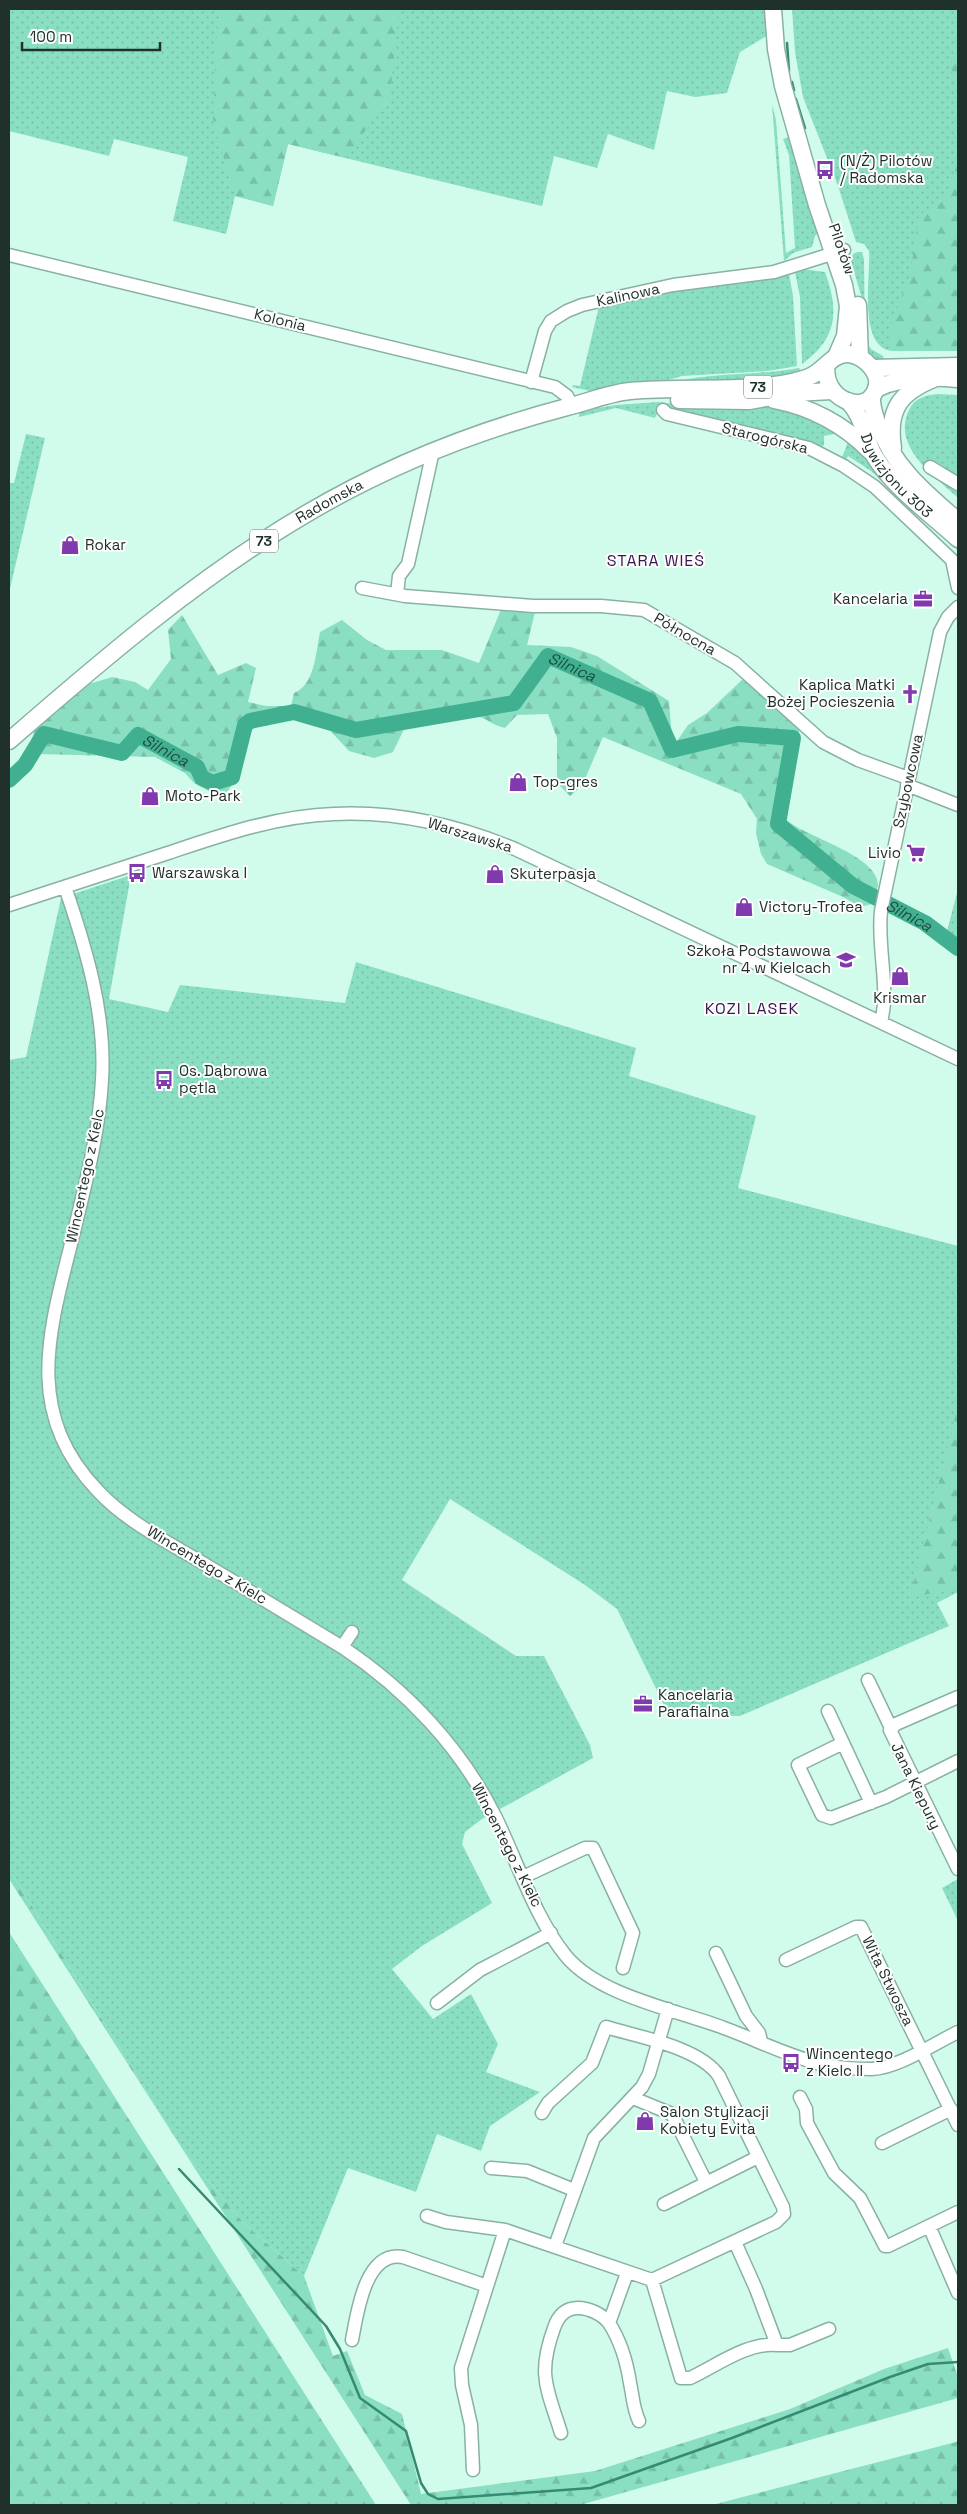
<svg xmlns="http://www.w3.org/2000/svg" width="967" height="2514" font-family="'Space Grotesk',sans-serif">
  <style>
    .green { fill: url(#green-dots) }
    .forest { fill: url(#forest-firs) }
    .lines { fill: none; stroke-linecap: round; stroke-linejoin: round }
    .stream { stroke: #378a72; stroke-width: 2.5 }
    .river { stroke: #41b091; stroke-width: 16 }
    .minor-casing { stroke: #89b1a3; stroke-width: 15 }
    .major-casing { stroke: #89b1a3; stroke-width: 19 }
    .minor { stroke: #fff; stroke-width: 12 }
    .major { stroke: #fff; stroke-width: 16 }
    .labels { text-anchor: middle; stroke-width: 4; stroke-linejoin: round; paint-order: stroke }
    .shield { fill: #fdfdfd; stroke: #626e6a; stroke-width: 1 }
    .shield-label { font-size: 14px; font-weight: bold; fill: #20302b }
    .poi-label { font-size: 15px; fill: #20302b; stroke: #fdfdfd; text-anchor: start }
    .street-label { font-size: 15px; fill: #20302b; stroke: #fdfdfd }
    .neighbourhood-label { font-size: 16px; letter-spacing: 1px; fill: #39174f; stroke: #fdfdfd }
    .water-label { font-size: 16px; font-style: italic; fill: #1f4e40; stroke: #fdfdfd }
  </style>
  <defs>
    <pattern id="green-dots" width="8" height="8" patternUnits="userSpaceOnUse" patternTransform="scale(1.25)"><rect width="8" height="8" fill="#8adfc3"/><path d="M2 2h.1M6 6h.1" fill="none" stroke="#77c0a8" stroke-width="1.8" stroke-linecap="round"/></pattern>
    <pattern id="forest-firs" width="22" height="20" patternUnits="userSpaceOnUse" patternTransform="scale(1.25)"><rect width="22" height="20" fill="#8adfc3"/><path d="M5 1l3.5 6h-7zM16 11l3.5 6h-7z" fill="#77c0a8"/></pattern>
  </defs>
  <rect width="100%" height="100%" fill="#d1fcec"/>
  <path class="green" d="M9 9H765L768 35 740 52 727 93 695 97 667 91 654 150 608 134 597 168 554 156 542 206 288 144 273 206 235 196 226 234 173 221 188 157 114 139 109 156 9 131Z
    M792 9H958V351C936 348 915 352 893 351 857 349 871 275 869 251L864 244 856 242 838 186 803 97 795 52Z
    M772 104 776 120 786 253 795 248 789 155 783 139 792 136 821 229 815 236 812 247 793 253 784 261Z
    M857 252H862L864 259 865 339 871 349 883 356 884 363 871 358 863 348 862 299 851 261 853 254Z
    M802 269 825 272C839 311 838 338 802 364L800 297 795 272 789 274 793 296 797 366 768 371 682 376 662 382 630 384 590 391 572 387 573 385 580 386 599 306 656 293Z
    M799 368 803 374 777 379 666 384C708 372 755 376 799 368Z
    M938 394 958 395V479L944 471 945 467 936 462 932 464 958 487V498C935 476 891 447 909 410 914 398 926 395 938 394Z
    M658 402 723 410 787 406 839 433 824 436V445L820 448 671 411 670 407 660 406 655 418 616 408 579 417V413L580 411 616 405Z
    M26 434 45 438 9 593V483H14Z
    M850 437 958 545V551L916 510 913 512 906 510 910 506 871 471 848 456 844 462 841 460Z
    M131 875 109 999 168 1012 180 985 345 1003 356 962 636 1048 629 1076 756 1116 738 1188 958 1246V1592L937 1603 949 1626 740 1716 669 1715 617 1609 585 1585 450 1499 402 1580 516 1656H544L590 1745 593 1758 482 1819 465 1832 462 1844 492 1903 422 1946 392 1969 433 2019 471 1994 498 2044 486 2072 540 2092 490 2126 481 2151 437 2134 416 2192 348 2168 304 2276 242 2221 183 2150 9 1869V1060L26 1057 61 898Z
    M958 889V939L947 931Z
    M958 1879V1921L942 1888Z"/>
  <path class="forest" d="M222 9H399L390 96 346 158 288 144 273 206 235 196 213 121 217 31Z
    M958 47V97L951 67 954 49Z
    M958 163V351H891V325L910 276 919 215 943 202Z
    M502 607 536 608 527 645 571 647 597 656 669 701 672 739 677 741 688 725 707 713 744 678 800 727 784 811 785 819C805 837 878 855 878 885 877 891 874 899 872 904L860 907 843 897 767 864 761 854 756 833 757 819 741 794 603 737 582 786 570 796 557 783V738L548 714 517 715 505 728C492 725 491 721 480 717 467 712 422 722 406 725L393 752 374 758 349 751 324 724 293 713 246 727C246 756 243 777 221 798L194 783 185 773 155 757 37 754 30 748 35 728 83 686 112 677 135 682 148 690 171 659 168 630 182 615 218 675 246 663 256 668 248 702 266 706H291L294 693C315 685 316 651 320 632L342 620 367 640 386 650H442L479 663Z
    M958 1406V1589L910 1597Z
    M9 1869 183 2150 242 2221 304 2276 333 2356 347 2351 365 2395 402 2414 421 2494 595 2471 790 2409 884 2369 948 2348 958 2377V2398L580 2505H411L9 1879Z
    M9 1932 376 2505H9Z
    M958 2441V2505H712L956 2442Z"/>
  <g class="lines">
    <path class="stream" d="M787 43 789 71
      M792 82 794 90
      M796 99 805 128
      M179 2169 326 2326 340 2349 360 2398 406 2431 421 2483 428 2494 438 2499 591 2488 732 2438 890 2377 928 2364 958 2362"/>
    <path class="river" id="s1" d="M9 780 25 765 44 734 122 753 138 735 197 767 202 778 213 783 232 777 245 725 250 721 294 712 356 730 514 703 548 656 650 701 672 750 738 734 793 738 778 824 853 886 925 923 958 948"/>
    <g class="minor-casing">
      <path id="minor" d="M9 255 555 387 567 396 572 406
        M531 382 545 331 551 321 567 311 582 305 673 285 774 272 844 250
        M663 410 667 414 809 448 844 466 875 487 952 560 958 588
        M930 467 958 484
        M362 588 405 596 533 606H601L644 610 735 663 823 742 858 760 908 778
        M397 594 399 576 408 564 433 451
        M907 785 958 805
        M65 887C86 948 106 1014 102 1080 99 1137 83 1193 70 1248 47 1338 26 1416 98 1491 125 1520 162 1539 196 1559 245 1588 294 1618 342 1647 407 1690 462 1749 496 1818 518 1863 535 1918 566 1956 599 1996 677 2010 724 2028 757 2040 790 2057 824 2065 840 2068 856 2069 872 2069 898 2068 935 2043 958 2032
        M9 905C62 888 115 870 168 853 222 835 276 816 334 814 397 811 457 825 515 849L958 1059
        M881 1022C890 988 877 948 881 911L940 632 948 617 958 607
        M342 1647 352 1632
        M868 1680 891 1728
        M828 1711 843 1743
        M871 1803 843 1743 798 1765 822 1815 831 1818 886 1797 958 1761
        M958 1869 890 1730 896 1724 958 1697
        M523 1877 585 1848H593L633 1933 623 1968
        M716 1953 746 2016 759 2033 761 2041
        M786 1960 856 1927H861L958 2125
        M437 2003 480 1970 551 1933
        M800 2097 806 2109 807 2123 834 2173 860 2198 885 2246H888L958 2212
        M633 2098 672 2114 706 2182
        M882 2143 951 2109
        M491 2168 527 2171 574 2190
        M664 2204 758 2157
        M427 2216 446 2222 505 2230
        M929 2226 958 2293
        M555 2246 594 2138 642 2087 649 2074 668 2009
        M652 2280 681 2378H690C716 2366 747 2342 777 2345L756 2289 735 2242
        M609 2323C620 2340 627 2363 630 2383 633 2397 633 2408 639 2421
        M352 2340C357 2314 365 2250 403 2257L487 2286
        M777 2345H790L829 2329
        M561 2433C547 2388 537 2375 554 2328 558 2316 565 2308 578 2308 589 2308 602 2314 609 2323L627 2273
        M473 2470 471 2425 462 2385 461 2368 505 2230 652 2280 776 2222 784 2214 783 2207 719 2076C699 2047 639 2037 606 2027L592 2063 548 2103 542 2113"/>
    </g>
    <g class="major-casing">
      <g id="major">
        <path d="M773 9 776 49 783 86 817 205 844 285 848 306 845 336 836 357"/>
        <path d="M858 305 860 357"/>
        <path d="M872 368 958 366"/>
        <path d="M876 389C900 377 932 376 958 379"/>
        <path d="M872 396C871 405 874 413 877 422 892 465 924 492 958 521"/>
        <path d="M679 400 749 401 795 393 831 391"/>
        <path d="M774 400C811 407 843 424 870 451"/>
        <path id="s2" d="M848 401C864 417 864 439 875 457 895 489 931 514 958 539"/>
        <path d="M893 448C887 409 900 392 936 378"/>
        <path id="s3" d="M9 741C102 660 200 576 306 514 387 466 476 431 567 407 588 402 609 393 630 391 680 386 731 392 782 384 792 382 804 380 813 375 826 368 833 353 849 354 864 356 882 373 876 389 866 418 820 398 827 364"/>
      </g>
    </g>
    <use href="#minor" class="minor"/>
    <use href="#major" class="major"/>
  </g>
  <defs>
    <g id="bus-bare" transform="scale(1.5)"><path d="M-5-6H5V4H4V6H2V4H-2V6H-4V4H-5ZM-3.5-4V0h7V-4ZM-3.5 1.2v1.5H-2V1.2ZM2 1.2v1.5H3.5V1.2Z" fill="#803aae" stroke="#fdfdfd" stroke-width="2.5" paint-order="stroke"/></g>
    <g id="shop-bare" transform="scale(1.5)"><path d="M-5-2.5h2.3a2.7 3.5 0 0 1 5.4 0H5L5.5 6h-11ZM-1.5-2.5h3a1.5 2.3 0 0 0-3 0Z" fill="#803aae" stroke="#fdfdfd" stroke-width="2.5" paint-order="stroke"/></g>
    <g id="office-bare" transform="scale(1.5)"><path d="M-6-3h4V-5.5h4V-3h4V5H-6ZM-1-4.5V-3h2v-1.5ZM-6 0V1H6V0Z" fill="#803aae" stroke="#fdfdfd" stroke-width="2.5" paint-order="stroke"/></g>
    <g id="church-bare" transform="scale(1.5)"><path d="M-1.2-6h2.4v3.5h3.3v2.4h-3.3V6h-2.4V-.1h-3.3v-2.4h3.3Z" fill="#803aae" stroke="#fdfdfd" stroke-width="2.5" paint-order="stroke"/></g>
    <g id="supermarket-bare" transform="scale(1.5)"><path d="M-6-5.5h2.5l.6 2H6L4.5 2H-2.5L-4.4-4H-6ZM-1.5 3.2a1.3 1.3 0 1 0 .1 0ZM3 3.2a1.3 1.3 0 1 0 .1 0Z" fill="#803aae" stroke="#fdfdfd" stroke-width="2.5" paint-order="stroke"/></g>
    <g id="school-bare" transform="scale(1.5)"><path d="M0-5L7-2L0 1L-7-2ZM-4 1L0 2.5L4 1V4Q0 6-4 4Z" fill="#803aae" stroke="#fdfdfd" stroke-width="2.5" paint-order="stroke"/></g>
  </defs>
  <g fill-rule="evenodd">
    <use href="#bus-bare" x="825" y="170"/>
    <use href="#shop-bare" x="70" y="545"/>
    <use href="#office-bare" x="923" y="599"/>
    <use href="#church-bare" x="910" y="694"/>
    <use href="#shop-bare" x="518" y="782"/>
    <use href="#shop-bare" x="150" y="796"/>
    <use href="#supermarket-bare" x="916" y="853"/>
    <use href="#bus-bare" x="137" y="873"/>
    <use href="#shop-bare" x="495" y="874"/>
    <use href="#shop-bare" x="744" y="907"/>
    <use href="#school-bare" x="846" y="960"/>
    <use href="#shop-bare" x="900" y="976"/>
    <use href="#bus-bare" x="164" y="1080"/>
    <use href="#office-bare" x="643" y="1704"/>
    <use href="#bus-bare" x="791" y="2063"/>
    <use href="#shop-bare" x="645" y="2121"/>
  </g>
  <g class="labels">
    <g class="shield">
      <rect x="744" y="375.5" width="28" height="23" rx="4"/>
      <rect x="250" y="529.5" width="28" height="23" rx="4"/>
    </g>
    <g class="shield-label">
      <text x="758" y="392">73</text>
      <text x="264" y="546">73</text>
    </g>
    <g class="poi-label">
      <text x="840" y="166">(N/Ż) Pilotów<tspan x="840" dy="17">/ Radomska</tspan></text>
      <text x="85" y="550">Rokar</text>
      <text x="908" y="604" text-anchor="end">Kancelaria</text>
      <text x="895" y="690" text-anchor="end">Kaplica Matki<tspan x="895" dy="17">Bożej Pocieszenia</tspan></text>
      <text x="533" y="787">Top-gres</text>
      <text x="165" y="801">Moto-Park</text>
      <text x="901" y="858" text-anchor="end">Livio</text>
      <text x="152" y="878">Warszawska I</text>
      <text x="510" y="879">Skuterpasja</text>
      <text x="759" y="912">Victory-Trofea</text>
      <text x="831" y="956" text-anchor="end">Szkoła Podstawowa<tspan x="831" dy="17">nr 4 w Kielcach</tspan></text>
      <text x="900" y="1003" text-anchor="middle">Krismar</text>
      <text x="179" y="1076">Os. Dąbrowa<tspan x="179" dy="17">pętla</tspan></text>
      <text x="658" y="1700">Kancelaria<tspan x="658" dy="17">Parafialna</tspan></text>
      <text x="806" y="2059">Wincentego<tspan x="806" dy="17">z Kielc II</tspan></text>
      <text x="660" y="2117">Salon Stylizacji<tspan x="660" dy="17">Kobiety Evita</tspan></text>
    </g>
    <g class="street-label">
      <text transform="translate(842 249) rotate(71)" y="5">Pilotów</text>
      <text transform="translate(628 295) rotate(-12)" y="5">Kalinowa</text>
      <text transform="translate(280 320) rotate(14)" y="5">Kolonia</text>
      <text transform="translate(765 438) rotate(14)" y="5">Starogórska</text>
      <text dy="5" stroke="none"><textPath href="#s2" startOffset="90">Dywizjonu 303</textPath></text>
      <text dy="5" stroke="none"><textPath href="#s3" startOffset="401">Radomska</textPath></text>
      <text transform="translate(685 634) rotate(30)" y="5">Północna</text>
      <text transform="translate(908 781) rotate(-78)" y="5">Szybowcowa</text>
      <text transform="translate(470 835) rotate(17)" y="5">Warszawska</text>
      <text transform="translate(85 1176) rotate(-78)" y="5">Wincentego z Kielc</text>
      <text transform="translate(207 1565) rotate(31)" y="5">Wincentego z Kielc</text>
      <text transform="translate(916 1786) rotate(64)" y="5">Jana Kiepury</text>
      <text transform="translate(507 1845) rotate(63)" y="5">Wincentego z Kielc</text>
      <text transform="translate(888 1981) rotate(64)" y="5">Wita Stwosza</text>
    </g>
    <g class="neighbourhood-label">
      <text x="656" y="566">STARA WIEŚ</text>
      <text x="752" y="1014">KOZI LASEK</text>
    </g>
    <g class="water-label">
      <text dy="6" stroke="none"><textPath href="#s1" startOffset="688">Silnica</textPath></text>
      <text dy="6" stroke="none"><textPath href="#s1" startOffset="194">Silnica</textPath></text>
      <text dy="6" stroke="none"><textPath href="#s1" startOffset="1198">Silnica</textPath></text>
    </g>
  </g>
  <rect width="967" height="2514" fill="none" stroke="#20302b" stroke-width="20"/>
  <path d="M22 42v8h138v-8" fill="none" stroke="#20302b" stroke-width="2.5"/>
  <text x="30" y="42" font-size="15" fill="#20302b" stroke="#fdfdfd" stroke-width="4" paint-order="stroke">100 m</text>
</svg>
